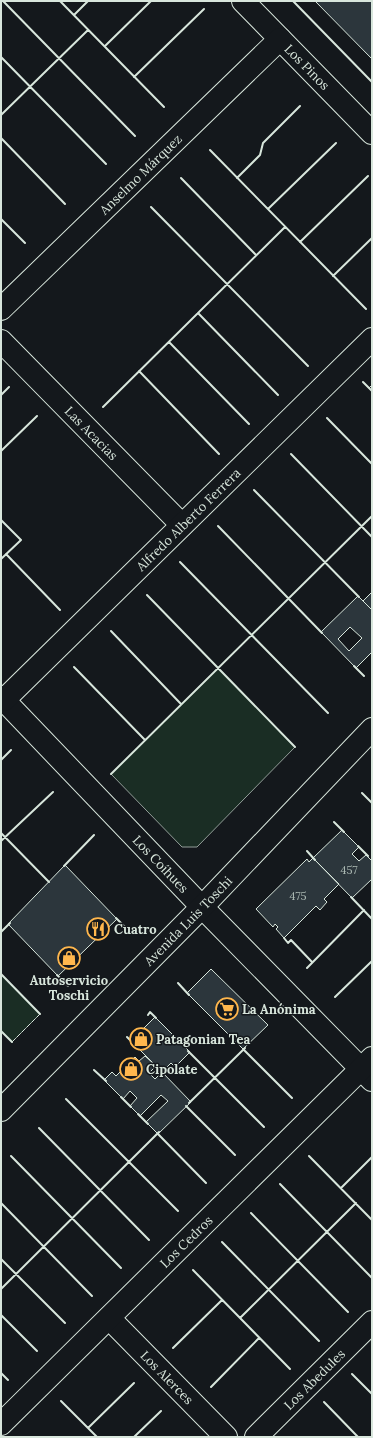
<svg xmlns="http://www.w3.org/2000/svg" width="373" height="1438" font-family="Lora,serif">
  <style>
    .green { fill: #1a2d24; stroke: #939e99 }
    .building { fill: #2c363c; stroke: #d8e6dc; fill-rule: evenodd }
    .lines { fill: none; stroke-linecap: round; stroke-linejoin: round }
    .minor-casing { stroke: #d8e6dc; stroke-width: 24 }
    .major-casing { stroke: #d8e6dc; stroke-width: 24 }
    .minor { stroke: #14181c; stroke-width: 22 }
    .major { stroke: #14181c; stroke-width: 22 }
    .fence { stroke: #d8e6dc; stroke-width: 1; stroke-dasharray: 5 2; stroke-linecap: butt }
    .wall { stroke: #d8e6dc; stroke-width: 2 }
    .labels { text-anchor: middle; stroke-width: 3; stroke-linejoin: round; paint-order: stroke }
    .number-label { font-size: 11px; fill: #adbab4 }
    .street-label { font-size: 13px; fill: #d8e6dc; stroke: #14181c }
    .poi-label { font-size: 13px; font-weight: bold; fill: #d8e6dc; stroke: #14181c; text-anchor: start }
  </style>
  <rect width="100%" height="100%" fill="#14181c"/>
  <path class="green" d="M218 668 295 747 197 847H182L111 774Z
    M1 974 40 1014 12 1042 1 1031Z"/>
  <path class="building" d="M315 1H372V59Z
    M372 592V610L363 601Z
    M358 596 372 610V652L356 668 321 632ZM350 627 362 638 349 651 338 639Z
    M342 830 359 847 352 854 359 861 366 855 372 861V879L352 898 313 858Z
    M313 858 339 884 324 899 327 902 320 910 316 906 284 938 276 929 278 927 275 924 273 927 256 909 307 859 309 862Z
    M65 865 117 919 58 976 8 924Z
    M211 969 268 1025 243 1049 187 993Z
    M155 1017 190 1052 175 1067 171 1063 162 1072 131 1041Z
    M145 1056 156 1066 149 1073 155 1079 162 1072 191 1102 158 1134 146 1122 168 1101 161 1095 140 1116 130 1106 137 1098 130 1091 123 1099 104 1080 112 1072 116 1076 135 1057 139 1061Z"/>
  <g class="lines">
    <g class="minor-casing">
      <g id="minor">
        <path id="s1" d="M243 1 372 133"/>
        <path id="s2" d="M1 309 280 39"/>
        <path id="s3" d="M1 341 182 525"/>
        <path id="s4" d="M1 697 202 907 372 1080"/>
        <path id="s5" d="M4 700 372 339"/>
        <path id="s6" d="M109 1318 226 1437"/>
        <path id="s7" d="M1 1424 372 1058"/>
        <path id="s8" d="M256 1437 372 1322"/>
      </g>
    </g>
    <g class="major-casing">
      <g id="major">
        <path id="s9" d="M1 1110 202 907 372 729"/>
      </g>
    </g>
    <use href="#minor" class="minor"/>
    <use href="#major" class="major"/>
    <path class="fence" d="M369 388 372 385
      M12 1042 40 1014"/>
    <path class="wall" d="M3 1 135 136
      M60 1 164 107
      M293 1 372 82
      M74 15 88 1
      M105 46 151 1
      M1 57 106 164
      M134 77 204 9
      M1 115 88 30
      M1 138 65 204
      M210 150 366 309
      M181 178 256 255
      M237 178 260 155 263 143 300 106
      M151 207 308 366
      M268 209 336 143
      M1 219 25 243
      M300 242 368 176
      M333 276 372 238
      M198 313 278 395
      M169 342 249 424
      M139 371 219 454
      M363 382 372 391
      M1 395 9 387
      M103 407 285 227
      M327 418 372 464
      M1 451 37 416
      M291 454 372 537
      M254 490 359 597
      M1 520 21 540 1 559
      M218 526 322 633
      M6 554 60 610
      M180 562 328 713
      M147 595 295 747
      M111 631 181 704
      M354 666 364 676
      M74 667 145 740
      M1 760 11 750
      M111 774 372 516
      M362 793 372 803
      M334 822 344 832
      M1 833 49 882
      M1 841 53 792
      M358 846 368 856
      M307 851 315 860
      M64 866 94 835
      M351 897 372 919
      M116 918 126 928
      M1 932 10 923
      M284 938 288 943 291 940 312 962
      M307 968 364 910
      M1 974 40 1014
      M57 975 68 986
      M178 983 189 995
      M335 997 372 961
      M148 1015 150 1012 156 1018
      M1 1031 12 1042
      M127 1037 132 1042
      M243 1049 292 1098
      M188 1051 264 1127
      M94 1070 106 1081
      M121 1097 131 1107
      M66 1099 178 1211
      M189 1103 245 1048
      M186 1106 235 1155
      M138 1114 148 1124
      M39 1128 149 1240
      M158 1134 206 1183
      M11 1156 121 1268
      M309 1156 372 1220
      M280 1184 372 1278
      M341 1188 372 1157
      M1 1203 92 1296
      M251 1213 348 1312
      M222 1242 319 1341
      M1 1259 65 1323
      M193 1270 290 1369
      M1 1289 159 1132
      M1 1315 37 1351
      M240 1318 356 1203
      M173 1348 222 1300
      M1 1373 8 1380
      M352 1374 372 1394
      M211 1387 259 1338
      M61 1401 97 1437
      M324 1402 358 1437
      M88 1428 134 1383
      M134 1437 161 1411"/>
  </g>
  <defs>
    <g id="restaurant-ring" transform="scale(1.15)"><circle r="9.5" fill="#14181c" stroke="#ffb74d" stroke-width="1.5"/><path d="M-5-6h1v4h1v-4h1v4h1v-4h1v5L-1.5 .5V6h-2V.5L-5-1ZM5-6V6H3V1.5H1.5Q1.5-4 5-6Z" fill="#ffb74d"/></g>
    <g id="shop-ring" transform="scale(1.15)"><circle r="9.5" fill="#14181c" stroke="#ffb74d" stroke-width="1.5"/><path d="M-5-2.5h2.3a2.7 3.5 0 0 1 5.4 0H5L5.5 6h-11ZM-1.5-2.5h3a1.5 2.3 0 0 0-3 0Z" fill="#ffb74d"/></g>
    <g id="supermarket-ring" transform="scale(1.15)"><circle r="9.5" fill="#14181c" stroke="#ffb74d" stroke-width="1.5"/><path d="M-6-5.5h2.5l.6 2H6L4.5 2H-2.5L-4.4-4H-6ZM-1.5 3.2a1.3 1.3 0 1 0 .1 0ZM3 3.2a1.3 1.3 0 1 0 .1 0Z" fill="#ffb74d"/></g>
  </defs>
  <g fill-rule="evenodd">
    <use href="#restaurant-ring" x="98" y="929"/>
    <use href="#shop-ring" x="69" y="958"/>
    <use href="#supermarket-ring" x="227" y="1009"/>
    <use href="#shop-ring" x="141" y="1039"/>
    <use href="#shop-ring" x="131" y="1069"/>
  </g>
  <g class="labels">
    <g class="number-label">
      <text x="349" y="874">457</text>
      <text x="298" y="900">475</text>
    </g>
    <g class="street-label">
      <text dy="5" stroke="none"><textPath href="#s1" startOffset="92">Los Pinos</textPath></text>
      <text dy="5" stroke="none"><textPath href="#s2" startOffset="194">Anselmo Márquez</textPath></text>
      <text dy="5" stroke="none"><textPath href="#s3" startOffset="129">Las Acacias</textPath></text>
      <text dy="5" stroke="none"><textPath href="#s5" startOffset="258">Alfredo Alberto Ferrera</textPath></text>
      <text dy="5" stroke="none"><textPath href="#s4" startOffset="231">Los Coíhues</textPath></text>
      <text dy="5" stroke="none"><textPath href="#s9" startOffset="266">Avenida Luis Toschi</textPath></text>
      <text dy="5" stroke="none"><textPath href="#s7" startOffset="260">Los Cedros</textPath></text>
      <text dy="5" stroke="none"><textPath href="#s6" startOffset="83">Los Alerces</textPath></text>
      <text dy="5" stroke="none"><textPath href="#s8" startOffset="82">Los Abedules</textPath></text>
    </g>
    <g class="poi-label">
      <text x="114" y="934">Cuatro</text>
      <text x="69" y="985" text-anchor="middle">Autoservicio<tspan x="69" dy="15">Toschi</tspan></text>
      <text x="242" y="1014">La Anónima</text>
      <text x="156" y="1044">Patagonian Tea</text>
      <text x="146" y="1074">Cipolate</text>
    </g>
  </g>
  <rect width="373" height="1438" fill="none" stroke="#d8e6dc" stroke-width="4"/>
</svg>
